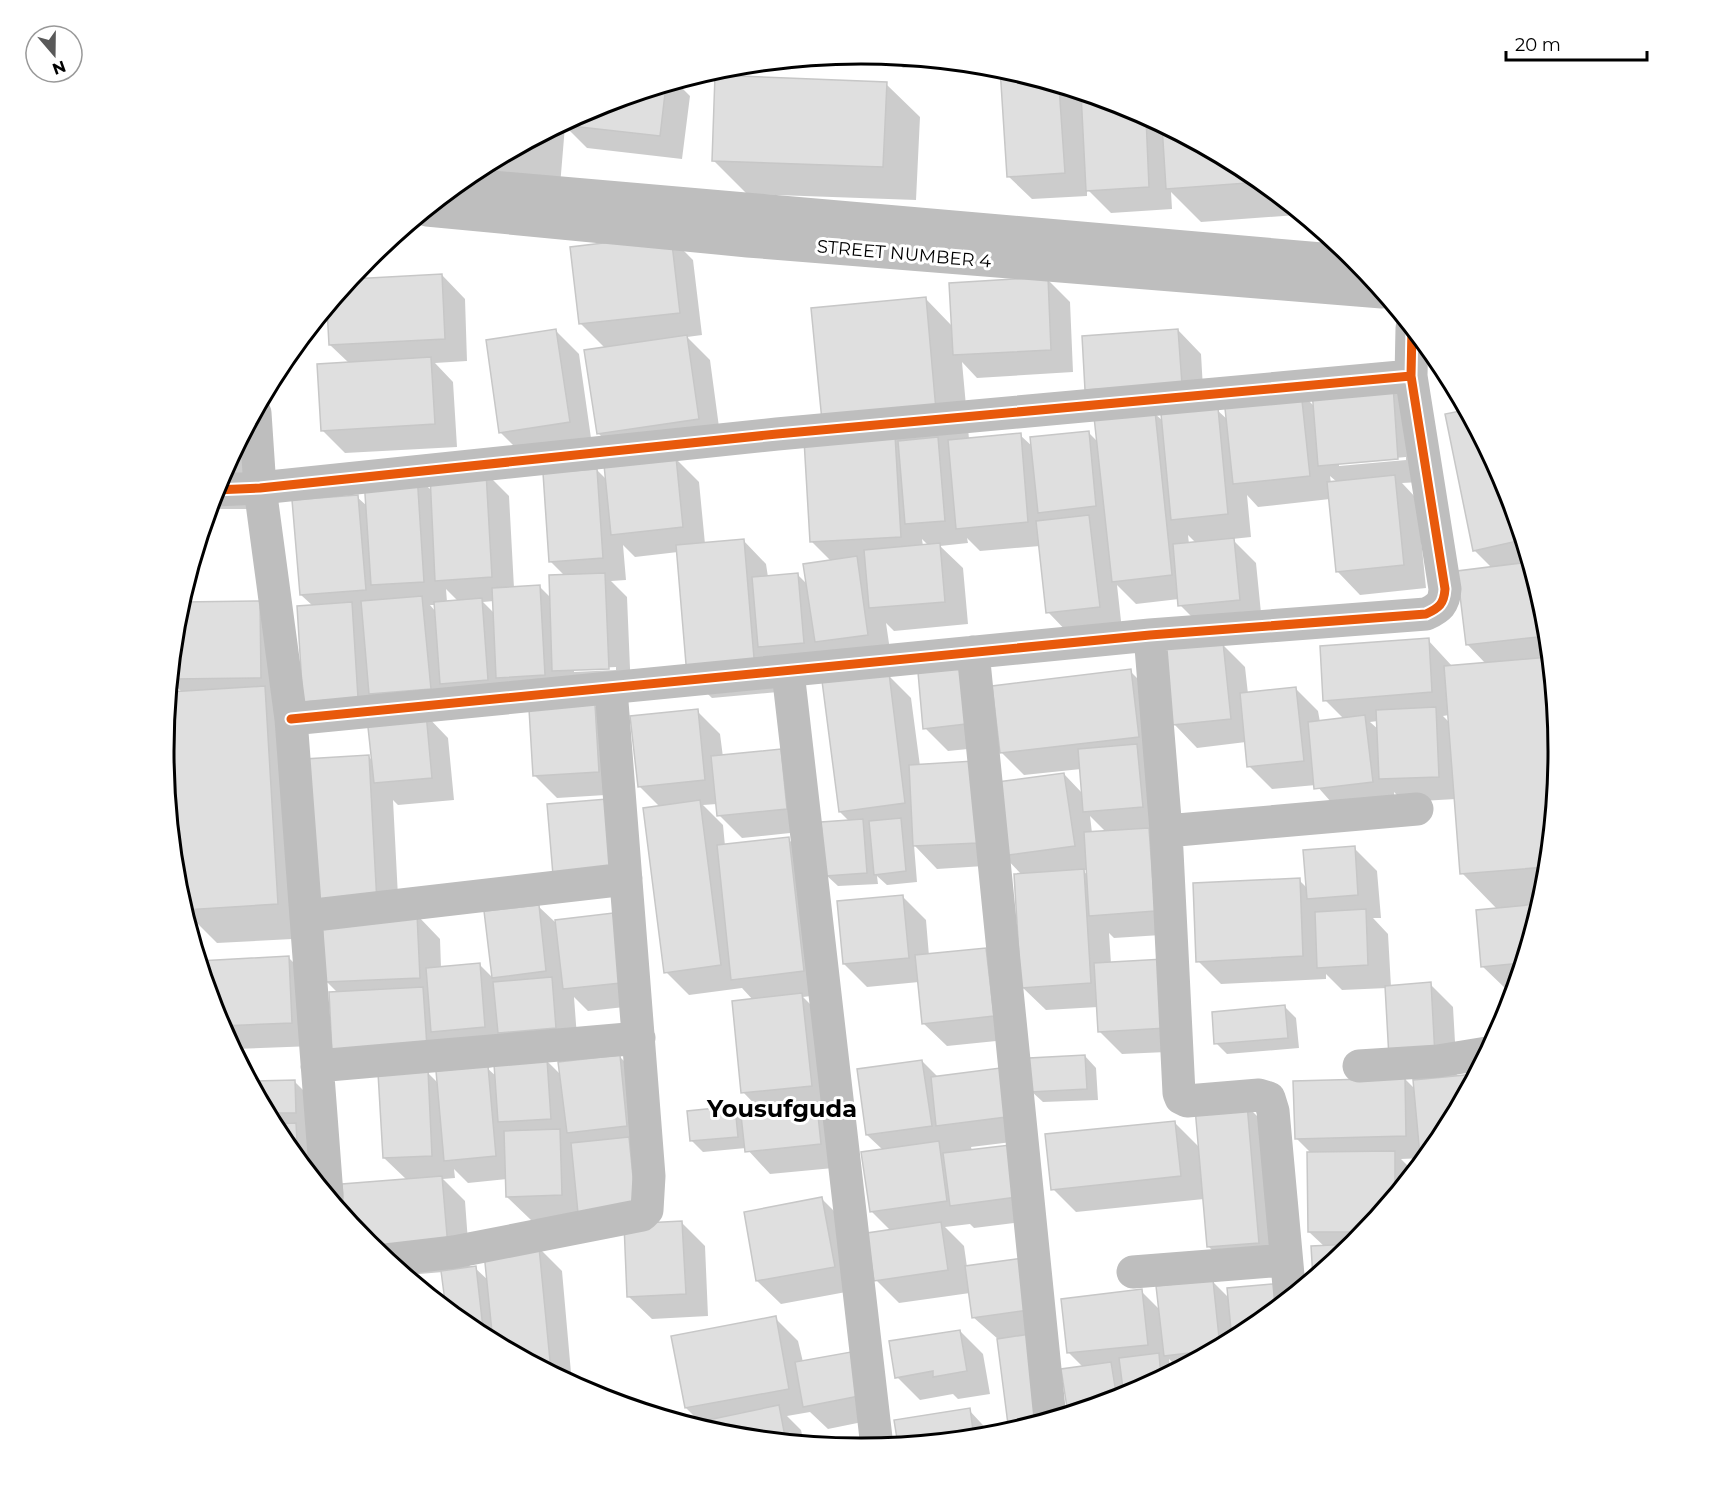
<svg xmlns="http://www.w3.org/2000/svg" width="1722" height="1503" font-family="Montserrat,sans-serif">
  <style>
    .shadow { fill: #0003; fill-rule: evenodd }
    .building { fill: #dfdfdf; stroke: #c7c7c7; stroke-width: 1.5 }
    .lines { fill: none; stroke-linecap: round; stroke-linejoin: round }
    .minor { stroke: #bebebe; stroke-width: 33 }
    .cycleway-casing { stroke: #fff; stroke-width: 13 }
    .cycleway { stroke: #e8590c; stroke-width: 9 }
    .labels { text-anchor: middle; stroke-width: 6; stroke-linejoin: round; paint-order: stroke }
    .street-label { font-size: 18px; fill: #000; stroke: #fff }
    .district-label { font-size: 24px; font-weight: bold; fill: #000; stroke: #fff }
    .rim { fill: none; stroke: #000; stroke-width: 3 }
  </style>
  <rect width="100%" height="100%" fill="#fff"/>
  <path class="shadow" d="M892 57 954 63 903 68Z
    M773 63V65H751Z
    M1001 69 1128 107 1249 172 1297 211V215L1201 222 1171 192 1172 209 1111 213 1087 189V196L1032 199 1008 176Z
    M676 82 690 96 682 159 587 148 565 126 560 186 474 171 594 107Z
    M886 84 920 117 916 200 747 194 713 160Z
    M670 237 693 260 702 335 687 337 710 360 721 442 621 456 598 433 605 348 581 324Z
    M442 275 465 299 467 361 435 363 453 382 457 447 345 453 322 430 349 363 330 345 329 306 350 281Z
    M1047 279 1070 302 1073 372 977 378 962 362 969 439 1020 435 1033 447 1088 432 1099 443 1154 413 1163 421 1217 410 1228 420 1301 393 1315 407 1392 386 1415 409 1421 482 1402 483 1417 499 1426 588 1360 595 1337 571 1330 499 1258 507 1247 495 1251 537 1232 539 1256 563 1262 623 1203 628 1180 605 1179 599 1136 604 1117 585 1122 630 1071 636 1048 612 1040 546 980 551 967 538 968 543 940 546 963 568 968 624 894 631 886 623 891 657 840 665 825 650 826 666 778 692 712 698 688 675 678 552 635 557 623 545 626 580 611 581 627 597 631 692 425 714 448 738 454 800 398 805 393 800 399 916 417 915 440 939 441 968 479 964 493 978 486 913 538 906 643 1005 588 1011 574 997 578 1051 487 1068 497 1077 547 1061 562 1076 619 1056 642 1079 658 1224 682 1223 705 1246 708 1316 652 1319 628 1296 626 1233 585 1218 531 1220 507 1197V1179L468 1183 454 1169 455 1178 443 1179 465 1201 470 1269 475 1268 489 1281 539 1248 562 1271 572 1384 473 1331 448 1311 443 1272 408 1275 420 1288 368 1244 346 1218 343 1186 407 1180 384 1158 380 1074 338 993 327 982 369 757 373 761 369 721 313 606 301 595 357 497 367 506 417 476 432 491 486 473 509 496 514 588 540 587 551 598 565 576 550 561 597 470 607 480 676 459 699 482 705 544 743 540 766 564 768 577 797 574 808 585 831 561 811 541 925 298 952 326ZM1406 457V460L1339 466V463ZM1330 476 1337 482 1331 483ZM1188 535 1196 543 1189 544ZM922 539 929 546H923ZM446 589 458 601 447 602ZM494 601V613L483 602ZM430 605H436V612ZM616 667V670L574 672V669ZM426 1071H437L438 1083Z
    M1178 330 1201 354 1204 406 1110 413Z
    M556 331 579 354 592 445 523 455 500 432Z
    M1466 411 1506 485 1545 616 1558 752 1545 888 1515 988 1506 989 1482 966 1498 910 1462 873 1456 799 1404 802 1394 792 1395 805 1339 811 1316 785 1272 789 1249 766 1246 742 1197 748 1174 724 1222 644 1245 667 1248 694 1295 688 1318 711 1320 722 1344 719 1325 700 1428 640 1452 666 1486 664 1467 644 1492 568 1474 550 1447 415ZM1449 715 1450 723 1443 716ZM1378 721 1379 730 1370 722Z
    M253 417 257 509H209L217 484Z
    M260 603 312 938 217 943 190 916 192 937 177 887 173 852 180 859V850H173L164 751 170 685 179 693H183L170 681 177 615 180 604Z
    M1130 671 1153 694 1177 934 1114 938 1109 933 1111 964 1189 1051 1122 1054 1099 1031 1098 1007 1046 1010 1022 987V875L1000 852V865L937 869 914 845 917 882 887 885 877 876 878 884 838 886 826 875 850 822 840 812 888 675 911 698 920 766 994 784 1064 774 1083 794 1081 769 1024 775 1001 752ZM1090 816 1106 832 1092 833ZM1083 870H1088V876Z
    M982 682 988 747 948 751 925 728Z
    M594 706 617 729 622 794 557 798 534 775Z
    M697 711 720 734 723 757 780 751 809 831 742 838 719 815 717 804 703 805 723 825 725 846 788 839 812 862 826 994 803 997 824 1018 834 1109 819 1110 840 1131 844 1167 770 1174 746 1148 703 1152 691 1140 734 1108 743 1116 764 1114 743 1092 753 1000 742 988 689 995 666 972 660 807 639 786Z
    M1354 848 1377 871 1381 918H1373L1388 934 1391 987 1430 984 1453 1007 1457 1077 1441 1139 1425 1158 1401 1159 1414 1172 1354 1245 1325 1247 1309 1232 1311 1153 1296 1138 1405 1079 1415 1089 1414 1081 1391 1058 1387 988 1342 990 1326 974V979L1221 984 1198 961 1299 880 1307 888Z
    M902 896 926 920 929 956 986 950 1009 973 1016 1039 947 1046 923 1023 919 982 867 987 844 964Z
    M289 958 312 981 314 1046 233 1049 216 1018 200 963Z
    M1285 1007 1296 1018 1299 1048 1227 1054 1216 1043Z
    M1085 1056 1096 1068 1098 1100 1043 1102 1031 1091Z
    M922 1061 938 1077 1008 1069 1036 1139 971 1147 972 1151 1039 1220 974 1228 970 1224 945 1227 964 1246 967 1267 1022 1259 1060 1417 1010 1432 999 1340 973 1317 970 1293 899 1303 876 1280 891 1231 872 1212 883 1150 867 1135Z
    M294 1081 317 1104 320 1187 281 1139 251 1082Z
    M1246 1105 1269 1128 1282 1265 1231 1269 1208 1246 1204 1199 1076 1212 1053 1189 1174 1122 1199 1147Z
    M822 1199 845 1222 857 1290 781 1304 757 1281Z
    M1213 1282 1230 1299 1248 1332 1179 1369 1169 1359 1170 1366 1175 1371 1128 1396 1069 1414 1063 1370 1083 1367 1069 1353 1141 1291 1160 1310Z
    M775 1318 798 1341 803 1362 874 1377 882 1418 828 1429 810 1412 787 1416 801 1430 804 1443 725 1436 709 1431 686 1408Z
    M960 1331 983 1354 990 1394 958 1399 953 1394 920 1400 897 1377Z
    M969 1410 993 1436 899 1445 896 1421Z"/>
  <path class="building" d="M1000 68 1059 86 1065 173 1007 177Z
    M715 75 887 82 883 167 712 161Z
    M666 85 660 136 562 125 594 107Z
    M1081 93 1128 107 1146 117 1149 187 1086 191Z
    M1162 125 1249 172 1261 182 1166 189Z
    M527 143 526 152 511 151Z
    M671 235 680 313 579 324 570 247Z
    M442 274 445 339 329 345 327 308 351 279Z
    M1048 277 1051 350 953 355 949 283Z
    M926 297 936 410 822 421 811 308Z
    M556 329 570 422 499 433 486 340Z
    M1178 329 1182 384 1085 390 1082 336Z
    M687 335 699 419 597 434 584 350Z
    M431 357 435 424 321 431 317 364Z
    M1393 385 1398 459 1318 466 1312 391Z
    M1301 391 1310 476 1233 484 1224 399Z
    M1218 408 1228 514 1171 520 1161 414Z
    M1465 410 1506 485 1522 540 1473 551 1445 414Z
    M1155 411 1172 575 1112 582 1094 417Z
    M1089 431 1096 506 1038 513 1030 437Z
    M1021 433 1028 522 956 529 948 440Z
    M895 435 901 537 810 542 804 440Z
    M938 437 945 521 905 524 898 441Z
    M235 451 234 486 217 484Z
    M676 457 683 527 611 535 604 465Z
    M597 469 603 558 549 562 543 473Z
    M486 472 492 577 435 581 430 475Z
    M417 474 424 582 371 585 364 479Z
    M1395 475 1404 565 1336 572 1327 482Z
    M358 495 366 590 300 595 292 500Z
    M1089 515 1100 607 1046 613 1036 521Z
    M1234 538 1240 600 1178 606 1173 544Z
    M744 539 755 670 687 676 676 545Z
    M940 543 945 602 869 608 864 550Z
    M857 556 868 635 815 642 803 564Z
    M1529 562 1545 616 1547 636 1466 645 1457 571Z
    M605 573 609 669 552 671 549 575Z
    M798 573 804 643 758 647 752 577Z
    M540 585 545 675 496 678 492 588Z
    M422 596 431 689 369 694 361 601Z
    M482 598 488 680 440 684 434 602Z
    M260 601 261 678 171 679 177 615 181 602Z
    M352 602 358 698 303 702 297 606Z
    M1429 638 1432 692 1323 701 1320 646Z
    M1223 642 1231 719 1172 725 1165 648Z
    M959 657 966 724 923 729 917 661Z
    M1549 657 1558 752 1547 867 1460 874 1444 666Z
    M1131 669 1139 737 1000 753 992 686Z
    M889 673 905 803 839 812 822 681Z
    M265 686 278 904 184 910 169 692Z
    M1296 687 1304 761 1247 767 1240 693Z
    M595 704 599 772 533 776 529 709Z
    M1436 707 1439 777 1379 779 1376 710Z
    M698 709 705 780 638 787 630 716Z
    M426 713 432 778 374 783 367 718Z
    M1365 715 1373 782 1314 789 1308 722Z
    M1137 744 1143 807 1083 812 1078 749Z
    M781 749 787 809 717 816 711 756Z
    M369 755 377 903 312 907 304 759Z
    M974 761 978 843 913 846 909 765Z
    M1064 773 1075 846 1001 856 990 783Z
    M607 799 613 870 553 875 547 804Z
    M700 800 721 965 664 973 643 808Z
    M901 818 906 871 874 875 869 821Z
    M863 819 867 873 825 876 821 822Z
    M1149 828 1155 911 1089 916 1084 832Z
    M789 837 804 971 731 980 717 845Z
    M1355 846 1358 895 1307 899 1303 850Z
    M1084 869 1091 983 1021 988 1014 874Z
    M1300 878 1303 956 1196 962 1193 883Z
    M903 895 909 958 843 964 837 901Z
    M1538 904 1522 963 1481 967 1476 910Z
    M539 905 546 971 492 978 484 911Z
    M1366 909 1368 965 1317 968 1315 912Z
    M613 913 621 983 563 989 555 920Z
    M417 914 420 978 325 982 322 919Z
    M986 948 994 1016 922 1024 915 955Z
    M289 956 292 1023 221 1026 199 961Z
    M1164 959 1167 1028 1098 1032 1094 963Z
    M480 963 485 1027 431 1032 426 968Z
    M552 977 556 1028 498 1033 493 982Z
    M1431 982 1435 1056 1389 1058 1385 986Z
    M423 987 427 1047 332 1053 329 992Z
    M802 993 812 1086 741 1093 732 1001Z
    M1285 1005 1288 1038 1214 1044 1212 1012Z
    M620 1055 627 1126 567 1133 558 1062Z
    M1085 1055 1087 1089 1030 1092 1029 1058Z
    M547 1059 551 1119 498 1122 494 1064Z
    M922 1060 932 1126 866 1135 857 1069Z
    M488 1066 496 1156 444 1161 436 1071Z
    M1008 1067 1014 1116 936 1126 931 1077Z
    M428 1070 432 1156 383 1158 378 1073Z
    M1476 1074 1441 1139 1428 1155 1420 1156 1413 1080Z
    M1405 1078 1406 1136 1295 1139 1293 1081Z
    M295 1080 296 1113H267L250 1081Z
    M1247 1104 1259 1243 1207 1247 1195 1108Z
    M735 1106 738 1137 690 1141 687 1111Z
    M817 1106 821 1144 745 1152 741 1115Z
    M1175 1121 1181 1176 1051 1190 1045 1134Z
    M296 1123 298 1159 273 1124Z
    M560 1129 562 1195 506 1197 504 1131Z
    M629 1137 636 1207 578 1213 571 1143Z
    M939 1141 947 1201 870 1212 861 1152Z
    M1010 1145 1017 1197 950 1206 943 1153Z
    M1395 1151V1195L1364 1232H1308L1307 1152Z
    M442 1176 448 1247 378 1253 344 1216 342 1184Z
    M822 1197 835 1267 756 1281 744 1212Z
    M682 1221 686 1294 627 1297 624 1224Z
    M941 1222 948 1270 874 1281 867 1233Z
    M1354 1244V1245L1313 1279 1311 1246Z
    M539 1247 551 1371H548L493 1342 484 1253Z
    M1023 1258 1029 1310 972 1318 965 1266Z
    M476 1266 484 1337 446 1309 441 1271Z
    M1213 1280 1220 1347 1214 1350 1164 1356 1156 1286Z
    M1283 1283 1285 1302 1248 1332 1232 1340 1227 1288Z
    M1142 1289 1148 1345 1067 1353 1061 1299Z
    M776 1316 789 1389 685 1408 671 1336Z
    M960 1330 967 1371 933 1377V1371L895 1378 889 1341Z
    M1030 1334 1041 1422 1009 1432 997 1339Z
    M851 1352 859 1396 803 1407 795 1362Z
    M1159 1353 1161 1378 1124 1397 1119 1358Z
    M1111 1362 1117 1399 1068 1414 1061 1369Z
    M779 1405 786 1442 725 1436 710 1431 708 1420Z
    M970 1408 974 1438 898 1445 894 1420Z"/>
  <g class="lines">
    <path class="minor" d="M458 184 1357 262
      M427 210 748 241 1382 292
      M255 413 260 488 291 719 327 1195
      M215 490 260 488 777 434 1411 376
      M1150 635 1166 831 1179 1093 1181 1098 1187 1101 1259 1095 1269 1098 1273 1111 1290 1297
      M973 652 1050 1419
      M788 672 877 1447
      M291 719 1150 635 1426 614C1439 608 1444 604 1445 589L1411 376 1412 328
      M1166 831 1417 809
      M306 916 626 879
      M317 1066 639 1038
      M1359 1066 1438 1061 1487 1053
      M386 1260 454 1252 642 1215 647 1210 649 1176 611 689
      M1133 1272 1285 1260"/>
    <g class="cycleway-casing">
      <path id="cycleway" d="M215 490 260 488 777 434 1411 376
        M291 719 1150 635 1426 614C1439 608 1444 604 1445 589L1411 376 1412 328"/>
    </g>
    <use href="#cycleway" class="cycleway"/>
  </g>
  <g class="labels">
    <g class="street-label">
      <text transform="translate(904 254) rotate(5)" y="6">STREET NUMBER 4</text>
    </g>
    <g class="district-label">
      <text x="782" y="1117">Yousufguda</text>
    </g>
  </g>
  <path d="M0 0H1722V1503H0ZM174 751a687 687 0 1 1 1374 0a687 687 0 1 1-1374 0Z" fill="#fff" fill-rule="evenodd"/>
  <path class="rim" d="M174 751a687 687 0 1 1 1374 0a687 687 0 1 1-1374 0Z"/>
  <g transform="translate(54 54) rotate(160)"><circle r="28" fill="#ffffff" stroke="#999999" stroke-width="1.5"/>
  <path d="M0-4.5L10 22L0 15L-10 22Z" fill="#595959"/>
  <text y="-9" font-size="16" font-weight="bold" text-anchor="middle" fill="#000000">N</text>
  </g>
  <path d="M1506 51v9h141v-9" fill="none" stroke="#000000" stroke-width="3"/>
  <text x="1515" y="51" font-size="18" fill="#000000" stroke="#ffffff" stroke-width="4.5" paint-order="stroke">20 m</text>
</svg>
